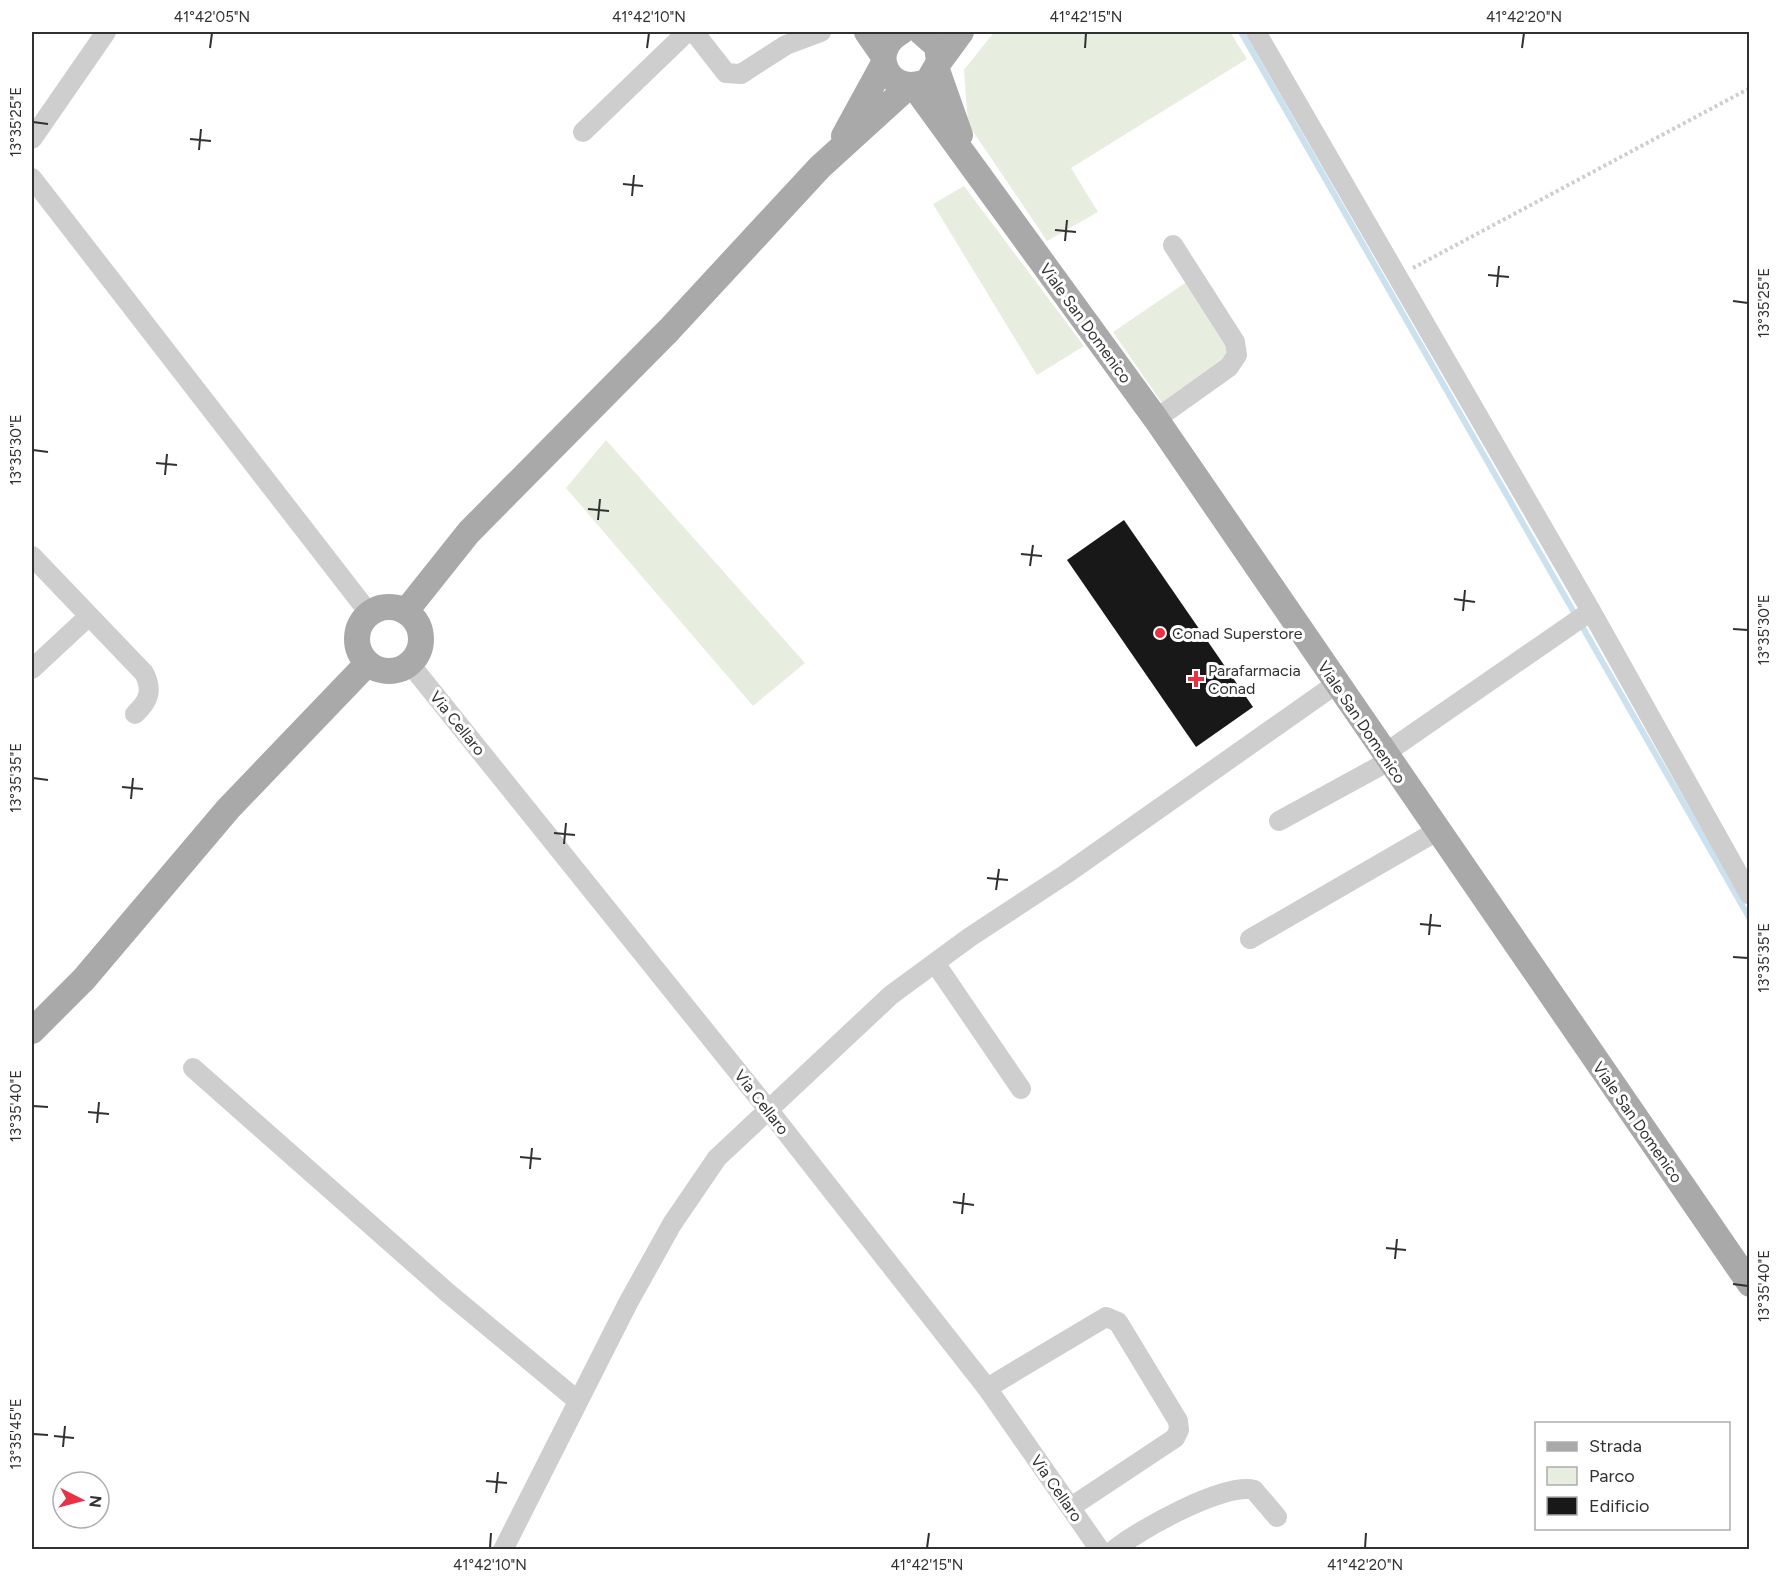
<svg xmlns="http://www.w3.org/2000/svg" width="1781" height="1581" font-family="Figtree,sans-serif">
  <style>
    .green { fill: #e8eedf }
    .lines { fill: none; stroke-linecap: round; stroke-linejoin: round }
    .stream { stroke: #cbe1ee; stroke-width: 6 }
    .building { fill: #181818 }
    .path { stroke: #cecece; stroke-width: 4; stroke-dasharray: 3 3; stroke-linecap: butt }
    .minor { stroke: #cecece; stroke-width: 20 }
    .major { stroke: #a9a9a9; stroke-width: 26 }
    .ticks { fill: none; stroke: #313131; stroke-width: 2 }
    .poi-dot { fill: #eb3044; stroke: #fff; stroke-width: 2 }
    .labels { text-anchor: middle; stroke-width: 6; stroke-linejoin: round; paint-order: stroke }
    .street-label { font-size: 16px; fill: #313131; stroke: #fff }
    .poi-label { font-size: 16px; fill: #313131; stroke: #fff; text-anchor: start }
    .neatline { fill: none; stroke: #313131; stroke-width: 2 }
    .ticks-label { font-size: 15px; text-anchor: middle; fill: #313131 }
  </style>
  <rect width="100%" height="100%" fill="#fff"/>
  <path class="green" d="M994 32H1230L1247 59 1071 168 1098 212 1047 241 968 124 964 70Z
    M964 186 1084 346 1037 375 933 204Z
    M1188 281 1229 351V358L1164 406 1113 332Z
    M606 440 805 663 753 706 566 488Z"/>
  <g class="lines">
    <path class="stream" d="M1241 32 1750 919"/>
  </g>
  <path class="building" d="M1124 520 1253 707 1196 747 1067 560Z"/>
  <g class="lines">
    <path class="path" d="M1413 268 1750 88"/>
    <path class="minor" d="M694 32 726 73 741 74 786 45 821 32
      M1256 32 1591 611 1750 895
      M583 132 687 32
      M32 139 106 32
      M32 178 369 613
      M1156 419 1229 367 1237 355 1235 342 1173 245
      M32 556 144 673C153 690 149 701 135 714
      M410 664 767 1108 987 1388 1100 1550
      M32 669 89 616
      M1384 754 1591 611
      M1279 821 1389 761
      M1250 939 1437 831
      M935 963 1021 1089
      M193 1068 448 1293 578 1401
      M987 1388 1106 1317 1118 1322 1178 1421 1179 1430 1175 1438 1071 1507
      M503 1550 628 1303 672 1224 717 1158 891 995 970 937 1066 874 1336 684
      M1114 1550C1138 1530 1225 1482 1254 1490L1277 1517"/>
    <path class="major" d="M867 32 883 55
      M901 32C865 52 890 99 928 81L939 62 937 46 921 32
      M939 62 961 32
      M937 70 960 135
      M914 86 1156 419 1750 1284
      M844 136 884 63
      M357 639a32 32 0 1 1 64 0a32 32 0 1 1-64 0Z
      M406 611 469 532 669 330 820 167 909 86
      M32 1031 84 979 228 809 367 664"/>
  </g>
  <path class="ticks" d="M210 48 212 33M647 48 649 33M1085 48 1086 33M1522 48 1524 33M33 122 48 124M190 139 211 141M199 150 201 129M623 184 643 186M632 196 634 175M1055 230 1076 232M1065 241 1067 220M1488 275 1509 277M1497 287 1499 266M1733 301 1748 303M33 450 48 452M156 463 177 465M165 475 167 454M588 509 609 511M598 520 600 499M1021 554 1042 556M1030 566 1033 545M1454 599 1475 602M1463 611 1465 590M1733 629 1748 630M33 778 48 780M122 787 143 789M131 799 133 778M554 833 575 835M564 844 566 823M987 878 1008 880M996 890 999 869M1420 924 1441 926M1429 935 1431 914M1733 957 1748 958M33 1106 48 1107M88 1112 109 1114M97 1123 99 1102M520 1157 541 1159M530 1169 532 1148M953 1202 974 1205M962 1214 964 1193M1386 1248 1406 1250M1395 1259 1397 1239M1733 1284 1748 1286M33 1434 48 1435M54 1436 74 1438M63 1447 65 1426M486 1481 507 1483M496 1493 498 1472M490 1548 491 1533M927 1548 929 1533M1365 1548 1366 1533"/>
  <g class="poi-dot">
    <circle cx="1160" cy="633" r="6"/>
    <path d="M1193 670h6v6h6v6h-6v6h-6v-6h-6v-6h6z"/>
  </g>
  <g class="labels">
    <g class="street-label">
      <text transform="translate(1086 323) rotate(54)" y="6">Viale San Domenico</text>
      <text transform="translate(1362 722) rotate(56)" y="6">Viale San Domenico</text>
      <text transform="translate(458 723) rotate(51)" y="6">Via Cellaro</text>
      <text transform="translate(762 1102) rotate(52)" y="6">Via Cellaro</text>
      <text transform="translate(1638 1122) rotate(55)" y="6">Viale San Domenico</text>
      <text transform="translate(1057 1488) rotate(55)" y="6">Via Cellaro</text>
    </g>
    <g class="poi-label">
      <text x="1172" y="639">Conad Superstore</text>
      <text x="1208" y="676">Parafarmacia<tspan x="1208" dy="18">Conad</tspan></text>
    </g>
  </g>
  <rect width="1781" height="1581" fill="none" stroke="#ffffff" stroke-width="66"/>
  <rect x="1535" y="1422" width="195" height="108" fill="#ffffff" stroke="#adadad" stroke-width="1.5"/>
  <rect x="1547" y="1442" width="30" height="9" fill="#a9a9a9" stroke="#adadad" stroke-width="1.5"/>
  <text x="1589" y="1452" font-size="18" fill="#313131">Strada</text>
  <rect x="1547" y="1467" width="30" height="18" fill="#e8eedf" stroke="#adadad" stroke-width="1.5"/>
  <text x="1589" y="1482" font-size="18" fill="#313131">Parco</text>
  <rect x="1547" y="1497" width="30" height="18" fill="#181818" stroke="#adadad" stroke-width="1.5"/>
  <text x="1589" y="1512" font-size="18" fill="#313131">Edificio</text>
  <g transform="translate(81 1500) rotate(96)"><circle r="28" fill="#ffffff" stroke="#adadad" stroke-width="1.5"/>
  <path d="M0-4.5L10 22L0 15L-10 22Z" fill="#eb3044"/>
  <text y="-9" font-size="16" font-weight="bold" text-anchor="middle" fill="#313131">N</text>
  </g>
  <rect x="33" y="33" width="1715" height="1515" class="neatline"/>
  <g class="ticks-label">
    <text x="212" y="22">41°42'05"N</text>
    <text x="649" y="22">41°42'10"N</text>
    <text x="1086" y="22">41°42'15"N</text>
    <text x="1524" y="22">41°42'20"N</text>
    <text transform="translate(16 122) rotate(-90)" y="5">13°35'25"E</text>
    <text transform="translate(1764 303) rotate(-90)" y="5">13°35'25"E</text>
    <text transform="translate(16 450) rotate(-90)" y="5">13°35'30"E</text>
    <text transform="translate(1764 630) rotate(-90)" y="5">13°35'30"E</text>
    <text transform="translate(16 778) rotate(-90)" y="5">13°35'35"E</text>
    <text transform="translate(1764 958) rotate(-90)" y="5">13°35'35"E</text>
    <text transform="translate(16 1106) rotate(-90)" y="5">13°35'40"E</text>
    <text transform="translate(1764 1286) rotate(-90)" y="5">13°35'40"E</text>
    <text transform="translate(16 1434) rotate(-90)" y="5">13°35'45"E</text>
    <text x="490" y="1570">41°42'10"N</text>
    <text x="927" y="1570">41°42'15"N</text>
    <text x="1365" y="1570">41°42'20"N</text>
  </g>
</svg>
